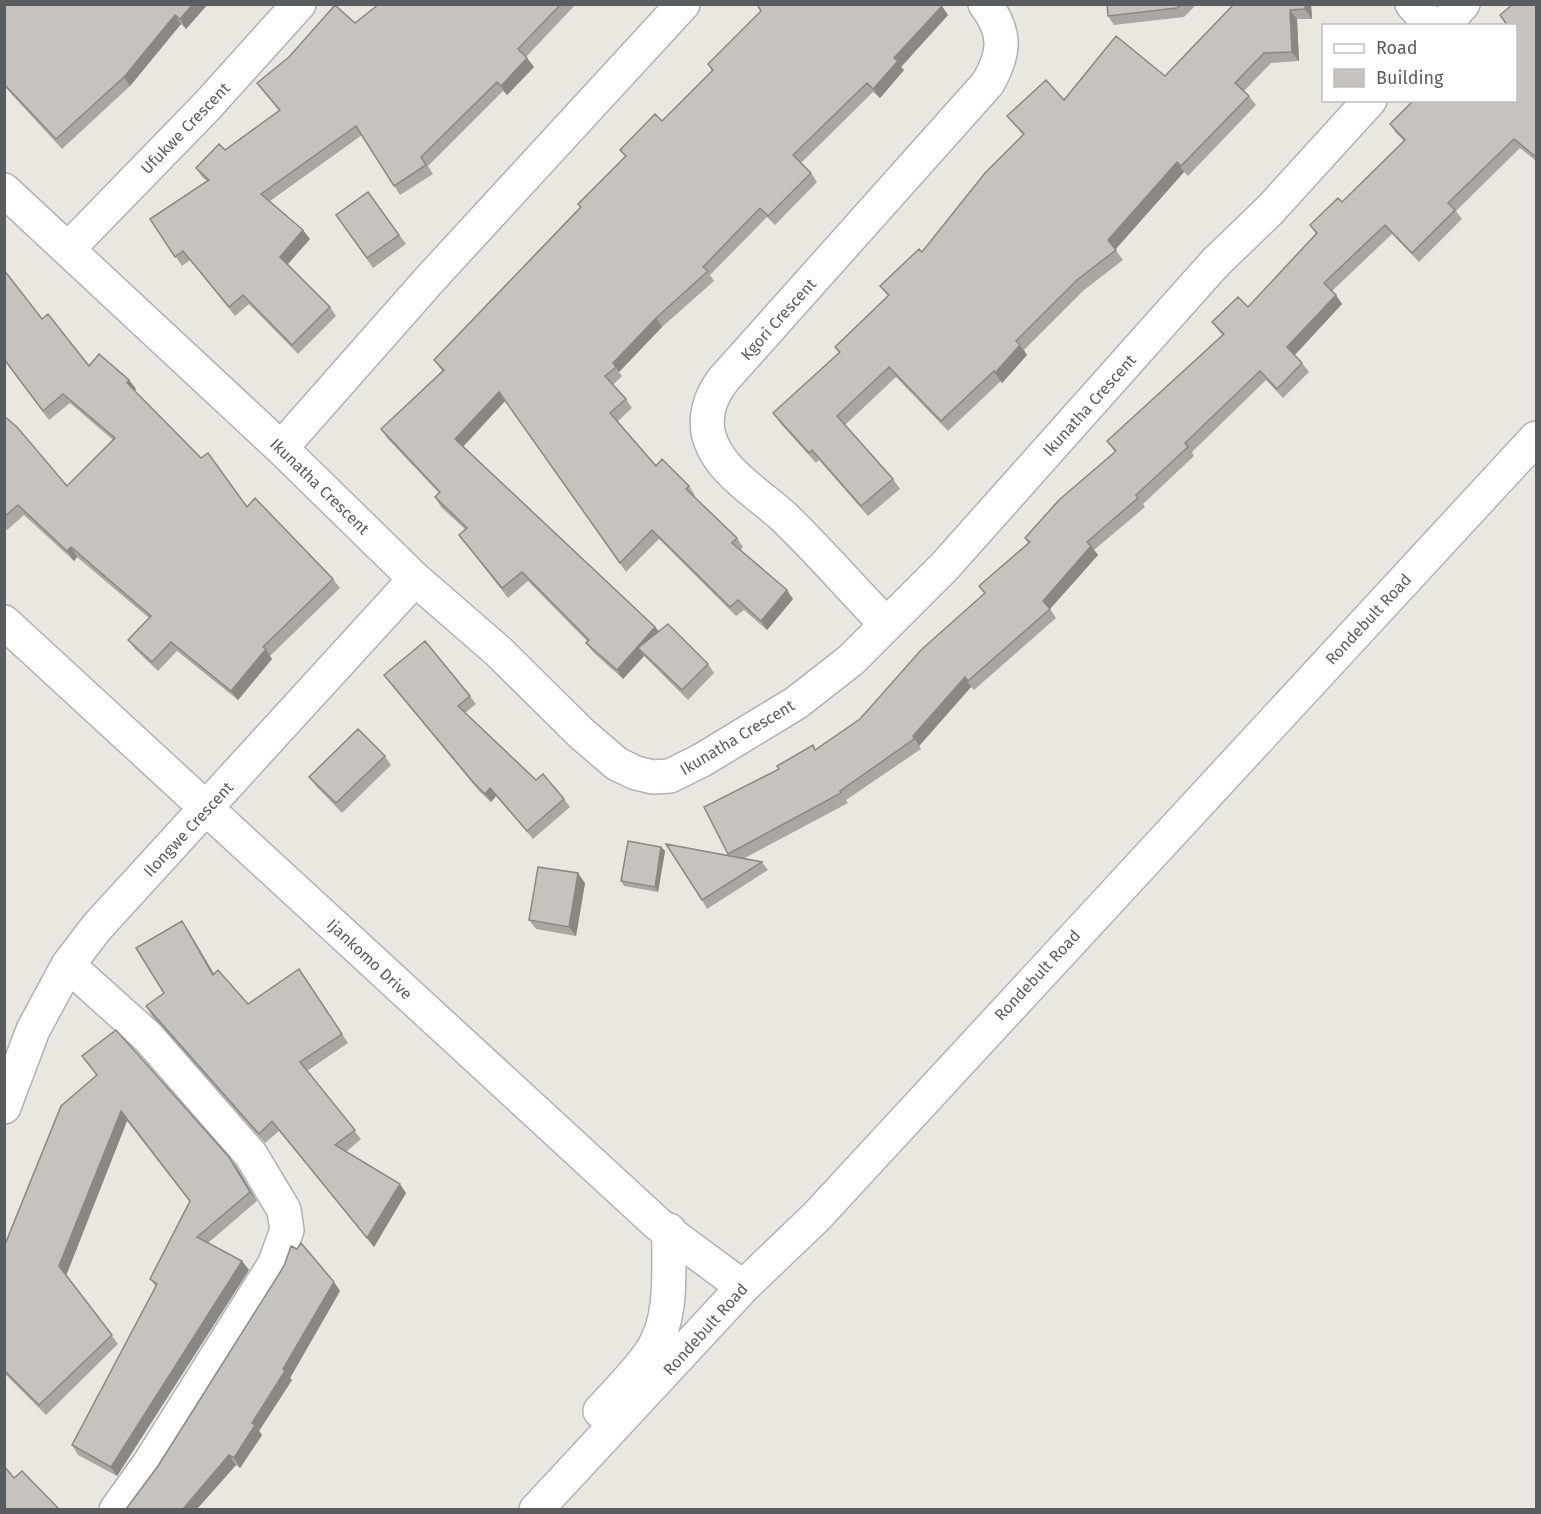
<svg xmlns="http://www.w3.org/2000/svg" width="1541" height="1514" font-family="'Fira Sans',sans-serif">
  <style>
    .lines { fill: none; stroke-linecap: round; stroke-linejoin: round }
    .minor-casing { stroke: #aeb2b5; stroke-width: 36 }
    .secondary-casing { stroke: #b0b4b7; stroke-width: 36 }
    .minor { stroke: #fff; stroke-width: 33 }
    .secondary { stroke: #fff; stroke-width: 33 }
    .wall { fill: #aaa7a3 }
    .shaded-wall { fill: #8b8884 }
    .building { fill: #c6c2bd; stroke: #8b8884; stroke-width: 1.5 }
    .labels { text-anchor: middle; stroke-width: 6; stroke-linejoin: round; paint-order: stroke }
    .street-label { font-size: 16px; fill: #595d60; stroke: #fff }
  </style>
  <rect width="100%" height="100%" fill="#eae7e1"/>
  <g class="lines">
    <g class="minor-casing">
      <path id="minor" d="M1412 4 1432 26
        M1443 26 1463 4
        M4 190 281 448 415 579 498 651 582 734 617 764 636 773 653 777 670 776 702 760 796 703 851 660 945 566 1215 263 1270 210 1370 100
        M69 248 207 106 299 4
        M281 448 431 278 683 4
        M4 622 659 1225 743 1287
        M886 624C852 589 819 551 784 517 758 493 716 470 708 432 705 412 711 396 723 380L988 83C1005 53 1007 33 985 4
        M68 965 148 1037 251 1155 284 1210 287 1230 274 1265 149 1464 116 1510
        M4 1107 33 1030 68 965 97 927 415 579"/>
    </g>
    <g class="secondary-casing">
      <path id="secondary" d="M600 1411C617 1392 637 1373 651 1352 674 1317 668 1270 669 1230
        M536 1510 743 1287 817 1216 1536 438"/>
    </g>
    <use href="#minor" class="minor"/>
    <use href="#secondary" class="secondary"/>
  </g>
  <path class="wall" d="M4 4H208L186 29 181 24 130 86 62 149 4 86Z
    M379 4H576L526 57 534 67 507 95 503 91 428 166 433 174 400 195 362 135 270 201 310 239 288 264 330 307 336 316 298 354 249 304 235 316 190 260 182 266 150 219 207 181 202 177 196 168 225 150 279 111 257 83 355 23Z
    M1107 4H1197L1184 17 1114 25 1108 16Z
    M1234 4H1311L1312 19H1297L1299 61 1271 63 1244 91 1249 96 1256 105 1188 176 1184 172 1115 249 1123 260 1084 290 1024 350 1027 355 1002 383 1001 381 948 431 896 377 845 425 893 479 900 489 868 516 819 460 816 463 780 423 773 413 839 353 835 347 888 296 880 286 922 252 1023 135 1007 116 1064 100 1165 76Z
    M1536 4V161L1520 148 1456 211 1462 219 1419 262 1392 234 1332 291 1342 304 1294 355 1302 363 1309 372 1283 398 1266 380 1192 452 1194 456 1143 504 1145 507 1094 550 1098 555 1050 609 1056 618 974 690 971 687 919 746 921 749 846 800 848 803 743 859 762 862 768 870 707 909 702 900 729 856 704 807 779 769 816 749 860 719 985 594 979 586 1028 543 1025 538 1115 452 1107 441 1222 335 1212 322 1248 307 1316 234 1310 225 1342 202 1404 141 1396 133 1390 124 1515 100V26H1507L1500 15Z
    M948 15 901 67 904 70 880 98 873 92 801 163 811 173 817 182 775 225 767 217 710 275 714 281 662 327 619 372 622 376 613 385 626 399 632 408 617 422 656 466 689 486 695 495 694 496 737 538 743 547 741 550 793 599 767 630 744 610 736 616 659 539 626 572 505 401 463 446 659 631 708 664 714 673 688 700 644 656 623 679 593 652 586 643 587 641 528 581 508 598 459 535 466 530 441 507 435 497 439 493 387 438 381 429 442 371 434 360 580 207 578 204 625 157 620 150 662 121 712 71 708 64Z
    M368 192 406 244 373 268 336 215Z
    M42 319 89 366 129 380 136 389 135 391 247 507 333 579 340 588 270 656 272 659 238 700 177 651 158 671 135 649 128 640 149 618 77 557 74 561 24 515 7 530 4 527V416L67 486 113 440 70 403 49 420 4 360Z
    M384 675 470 696 476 704 465 713 536 780 564 799 570 807 533 839 496 796 491 802 479 791 390 683Z
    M385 756 391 765 342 813 316 786 309 777Z
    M661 847 665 851 658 892 624 886 621 881Z
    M585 883 576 936 536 929 529 920Z
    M188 930 214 974 248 1004 299 969 348 1043 307 1071 361 1139 346 1152 406 1193 374 1247 279 1131 265 1143 152 1016 146 1006 164 993Z
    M96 1076 236 1166 257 1201 208 1243 242 1261 249 1270 117 1476 78 1455 72 1445 156 1287 150 1279 190 1202 127 1121 66 1275 118 1344 46 1415 4 1373V1247Z
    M334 1282 340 1291 290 1378 292 1380 259 1431 262 1435 240 1468 236 1465 197 1509H126Z"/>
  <path class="shaded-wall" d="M193 4H208L186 29 180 19Z
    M1305 4H1311L1312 19 1305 9Z
    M942 6 948 15 901 67 904 70 880 98 873 89 894 58Z
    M1290 10 1297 19 1299 61 1292 52Z
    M175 15 181 24 130 86 124 77Z
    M527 58 534 67 507 95 501 86Z
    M1177 162 1184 172 1115 250 1108 240Z
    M303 230 310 239 286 266 280 257Z
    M1336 295 1342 304 1293 357 1287 347Z
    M656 318 662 327 619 372 613 363Z
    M1020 345 1027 355 1002 383 995 373Z
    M129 380 136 389 133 392 127 383Z
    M499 392 505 401 462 448 455 439Z
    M1091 546 1098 555 1049 610 1043 601Z
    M71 547 77 557 74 561 67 551Z
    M787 590 793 599 767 630 761 621Z
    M655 627 662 636 638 648 644 656 623 679 617 670Z
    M266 649 272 659 238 700 231 691Z
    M965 677 971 687 919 746 921 749 913 736Z
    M490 788 496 796 491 802 485 794Z
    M661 847 665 851 658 892 655 887Z
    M578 873 585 883 576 936 569 927Z
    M182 921 188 930 220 984 213 975Z
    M121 1111 127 1121 66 1276 59 1266Z
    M229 1157 236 1166 257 1201 250 1192Z
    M400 1184 406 1193 374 1247 367 1238Z
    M242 1261 249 1270 117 1476 111 1467Z
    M334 1282 340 1291 290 1378 292 1380 259 1431 262 1435 240 1468 234 1458 252 1423Z
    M229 1455 236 1465 197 1509H183Z"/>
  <path class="building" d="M4 4H193L180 19 175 15 124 77 56 139 4 84Z
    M379 4H561L518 49 527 58 501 86 497 82 421 157 426 165 394 186 356 126 261 194 303 230 280 257 330 307 292 345 243 295 229 307 183 251 175 257 150 219 209 180 196 168 219 144 225 150 280 110 257 83 289 57 335 5 355 23Z
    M760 4H940L942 6 894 58 898 61 873 89 867 83 793 155 811 173 768 216 760 208 703 267 708 271 656 318 613 363 616 367 605 376 626 399 610 413 656 466 662 459 689 486 686 489 737 538 732 543 787 590 761 621 738 600 730 607 652 530 620 563 499 392 455 439 655 627 617 670 586 643 589 640 522 572 502 588 459 535 467 528 435 497 440 492 381 429 444 370 434 360 581 207 578 204 626 156 620 150 655 114 662 121 713 70 708 64 761 11 758 6Z
    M1107 4H1181L1177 8 1108 16Z
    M1234 4H1305V9L1290 10 1292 52 1264 53 1235 83 1249 96 1181 166 1177 162 1108 240 1116 250 1077 280 1016 341 1020 345 995 373 994 371 941 421 889 367 837 416 893 479 861 506 812 450 809 453 773 413 840 352 835 347 889 295 880 286 919 249 922 252 985 173 1024 134 1007 116 1046 80 1064 100 1116 36 1165 76Z
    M1513 4H1536V157L1514 139 1448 203 1455 210 1412 253 1385 225 1324 283 1336 295 1287 347 1302 363 1277 389 1260 371 1185 443 1188 447 1136 495 1138 498 1087 542 1091 546 1043 601 1050 609 968 681 965 677 913 736 914 739 840 791 841 793 728 854 704 807 779 769 777 766 813 745 815 750 860 719 921 650 985 593 979 586 1030 542 1025 538 1059 500 1116 451 1107 441 1224 334 1212 322 1238 297 1248 307 1317 233 1310 225 1338 198 1342 202 1405 140 1390 124 1414 100H1515V26H1508L1500 15Z
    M368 192 399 235 367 258 336 215Z
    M4 270 42 319 48 314 89 366 99 354 129 380 127 383 201 458 208 453 247 507 255 498 333 579 263 647 266 649 231 691 171 642 152 662 128 640 151 616 71 547 67 551 18 505 4 517V416L17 427 67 486 115 438 63 394 43 411 4 359Z
    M668 624 708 664 682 690 638 648Z
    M425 641 470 696 458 706 536 780 543 774 564 799 527 831 490 788 485 794 473 782 384 675Z
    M358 729 385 756 336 803 309 777Z
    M628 841 661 847 655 887 621 881Z
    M666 844 762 862 702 900Z
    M538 867 578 873 569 927 529 920Z
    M182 921 213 975 218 970 248 1004 299 969 342 1034 300 1062 355 1130 335 1145 400 1184 367 1238 272 1121 259 1134 146 1006 164 993 136 948Z
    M116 1030 229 1157 250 1192 197 1237 242 1261 111 1467 72 1445 157 1284 150 1279 190 1201 121 1111 59 1266 112 1335 39 1405 4 1370V1247L61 1106 97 1075 82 1056Z
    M301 1243 334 1282 283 1369 285 1371 252 1423 255 1425 234 1458 229 1455 183 1509H184H126L158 1466 284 1266 291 1246 297 1249Z
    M4 1466 14 1478 22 1471 59 1509H4Z"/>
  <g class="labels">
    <g class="street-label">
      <text transform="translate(185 128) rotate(-46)" y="6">Ufukwe Crescent</text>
      <text transform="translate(778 319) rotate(-48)" y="6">Kgori Crescent</text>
      <text transform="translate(1089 405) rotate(-48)" y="6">Ikunatha Crescent</text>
      <text transform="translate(320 486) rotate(44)" y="6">Ikunatha Crescent</text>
      <text transform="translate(1368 619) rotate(-47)" y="6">Rondebult Road</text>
      <text transform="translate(737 737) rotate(-31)" y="6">Ikunatha Crescent</text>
      <text transform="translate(188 829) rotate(-47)" y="6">Ilongwe Crescent</text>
      <text transform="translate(370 959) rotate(43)" y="6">Ijankomo Drive</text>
      <text transform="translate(1037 975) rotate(-47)" y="6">Rondebult Road</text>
      <text transform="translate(705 1329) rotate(-48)" y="6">Rondebult Road</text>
    </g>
  </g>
  <rect width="1541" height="1514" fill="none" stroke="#595d60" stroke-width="12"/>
  <rect x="1322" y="24" width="195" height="78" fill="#ffffff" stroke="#bdbebf" stroke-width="1.5"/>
  <rect x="1334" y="44" width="30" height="9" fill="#ffffff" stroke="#bdbebf" stroke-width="1.5"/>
  <text x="1376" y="54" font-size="18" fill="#595d60">Road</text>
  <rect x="1334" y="69" width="30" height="18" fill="#c6c2bd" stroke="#bdbebf" stroke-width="1.5"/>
  <text x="1376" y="84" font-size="18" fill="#595d60">Building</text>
</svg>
